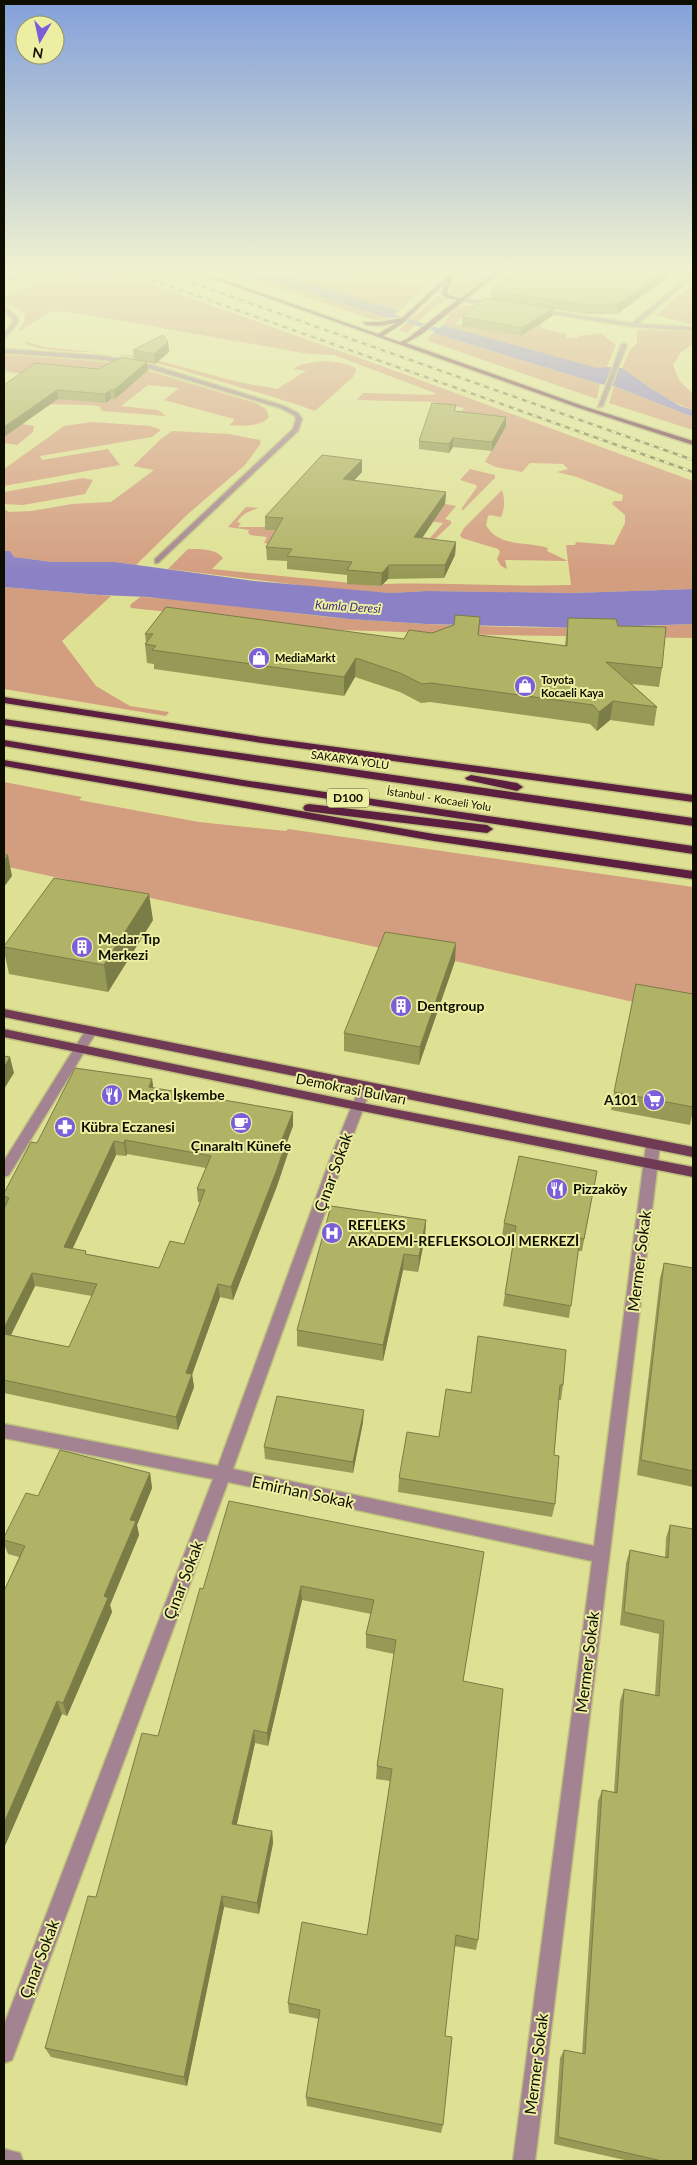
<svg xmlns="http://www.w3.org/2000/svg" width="697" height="2165" font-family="Lato,sans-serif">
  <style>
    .green { fill: #d39d80; fill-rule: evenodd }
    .water { fill: #8b81c4 }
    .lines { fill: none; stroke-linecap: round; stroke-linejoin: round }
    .stream { stroke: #8b81c4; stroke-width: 4 }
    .minor-casing { stroke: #bdbf7c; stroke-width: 3 }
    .major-casing { stroke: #bdbf7c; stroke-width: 3 }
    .highway-casing { stroke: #bdbf7c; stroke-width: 3 }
    .minor { fill: #a38391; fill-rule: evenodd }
    .major { fill: #703a55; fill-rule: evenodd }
    .highway { fill: #5c1f40; fill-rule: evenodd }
    .rail-casing { stroke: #7b7d4e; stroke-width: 2.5 }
    .rail { stroke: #eceea1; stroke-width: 2; stroke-dasharray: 5; stroke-linecap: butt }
    .wall { fill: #979957; fill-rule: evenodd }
    .shaded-wall { fill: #7b7d47 }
    .building { fill: #b0b265; stroke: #7b7d47; fill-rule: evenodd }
    .labels { text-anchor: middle; stroke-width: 4; stroke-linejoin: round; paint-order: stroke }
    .far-poi-label { font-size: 11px; font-weight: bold; fill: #0e0e00; stroke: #eceea1; text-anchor: start }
    .far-street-label { font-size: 11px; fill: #0e0e00; stroke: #eceea1 }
    .far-water-label { font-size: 12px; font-style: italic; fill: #412e7e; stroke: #eceea1 }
    .shield { fill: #eceea1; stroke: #515130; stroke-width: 1 }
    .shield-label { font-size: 12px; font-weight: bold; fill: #0e0e00 }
    .poi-label { font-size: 14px; font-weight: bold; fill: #0e0e00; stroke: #eceea1; text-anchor: start }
    .street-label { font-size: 14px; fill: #0e0e00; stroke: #eceea1 }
    .near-street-label { font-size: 16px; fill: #0e0e00; stroke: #eceea1 }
  </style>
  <rect width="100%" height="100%" fill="#dee194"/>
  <path class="green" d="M83 271H115L404 374 693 481V589L572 593 427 591 390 593 338 590 168 569 188 549C199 549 215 548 223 558L212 569 381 586 384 584C446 582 508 587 571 585L568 561 505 560 507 569 501 566 497 559 500 552 498 549 462 538 460 535 464 528 502 490C505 500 505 508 501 517L490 515 488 516 486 525C498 548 528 541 548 548L547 551 568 561 566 545H575L576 542 614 545 625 523V515L612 504 614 501H622L623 495 577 477 557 472 568 469 563 464 530 463 522 472 496 467 485 462 505 426 457 420 464 408 434 402 357 400 363 393 434 395 435 393 334 355 309 354 77 313 52 311 18 332 24 321 25 314 16 307 4 304V296L42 282Z
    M227 271H334L417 288 439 271H443C436 276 429 282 422 288 407 303 395 323 371 319Z
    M468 271H493L461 296 451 294 449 290Z
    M693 283V325L656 315 692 285Z
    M438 296 447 300 435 306 407 333 399 330Z
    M466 305 545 314 548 317H543L541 328 566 334V338H579L578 336 601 333 616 345 605 371 443 325 453 310ZM474 306 542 315 539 322 524 321 522 324 528 325 529 328 514 331 525 333 521 336 455 324Z
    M637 330 693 331V344L681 352 673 365 679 380 693 394V410C667 401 645 384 622 368L630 350 637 343Z
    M433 333 600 384 597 399 431 342 427 338Z
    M23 341 44 347 145 357 238 382 277 389 306 371 293 369C309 359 338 359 355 368L356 371 353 377 315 411C279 398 242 388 205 377 172 367 140 357 105 353 88 351 34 353 23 341Z
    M4 355 81 360 125 364 256 403 266 409 269 417C261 427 241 426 229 425L234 421V419L164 400 179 388 148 385 121 406 158 410 166 416 102 411 99 406C79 404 60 405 40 404L28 375 4 371Z
    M614 386 693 417V430L609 403Z
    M4 412 29 418 23 424 34 426 33 432 17 445 4 443Z
    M92 422 151 426 161 430 152 437 40 456 42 460 108 449 120 465 4 486V469L64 426Z
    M172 431 229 434 260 440 261 443 245 465 189 513 136 565 115 562H54L14 557 10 551H4V509L9 512 31 511 72 504 111 502 154 470 133 466 161 439Z
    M470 469 495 475V478L462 511V508L477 487 476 485 460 480Z
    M83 478 93 480 85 494 23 505 4 504V492Z
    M298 501 435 519 445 504 456 506 445 519 451 521V524L435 539 448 548 441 554 282 533 274 545 264 543 267 537 250 535 248 532 249 530 228 527 246 507 259 508C249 511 243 513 237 522L241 523 238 527H265L407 546 419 537 430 538 443 523 296 503Z
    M4 587 111 596 62 641 96 686 130 706 169 712 166 716 4 689Z
    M140 597C210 599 280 613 350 619 464 628 579 630 693 624V638L493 635 340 630 131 608 130 605Z
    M4 782 82 797 79 800 199 822 286 831 288 829 693 887V1013L633 1002 455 961 385 949 4 866Z"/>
  <path class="water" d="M240 271H270L399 311 389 318Z
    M443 325 597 368 607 367 622 368 652 389 680 406 693 410V417L614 386 600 384 433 333Z
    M4 551H10L14 557 53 562H115L254 581 390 593 427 591 572 593 693 589V624L581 628 426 624 349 619 148 597 100 595 4 587Z"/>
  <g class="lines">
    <path class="stream" d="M381 312 447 333"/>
    <g class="minor-casing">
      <path id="minor" d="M35 271H41L4 282V280Z
        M691 274H693V277L638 324 693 327V331L633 327 534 311 537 309 632 323Z
        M463 298 495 303 498 305 495 307 461 301Z
        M4 306 17 317 18 323 4 339V334L12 323V318L4 311Z
        M624 343 627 345 603 406 598 407 621 345Z
        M4 349 104 356 152 365 284 406 298 413 302 419 298 431 158 563H155V559L293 429 296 419 294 415 280 408 151 369 104 360 4 353Z
        M91 1027 97 1031 9 1175 4 1177V1161L87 1028Z
        M366 1082 372 1086 346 1154 233 1469 594 1546 646 1145 648 1142H658L660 1145 535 2161H513L592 1561 228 1482 15 2052 12 2060 4 2063V2025L213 1479 4 1438V1424L218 1466 332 1154 360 1086Z
        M4 2149 20 2153 23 2161H4Z"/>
    </g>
    <g class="major-casing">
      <path id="major" d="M192 271H198L378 334 396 323 379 326 365 325 363 322H379L402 318 453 271H457L451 278 452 279 447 293 451 296 461 298 497 271H502L422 334 406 343 583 406 693 441V445L579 408ZM446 282 441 293 447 298 457 300 407 339 400 342 383 336 403 323Z
        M4 1009 693 1147V1157L4 1017Z
        M4 1029 357 1102 693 1167V1177L357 1110 4 1037Z"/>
    </g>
    <g class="highway-casing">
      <path id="highway" d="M4 271H11L4 274Z
        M4 697 262 737 693 795V802L262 743 4 703Z
        M4 719 693 818V826L4 725Z
        M4 740 243 780 693 846V854L243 786 4 746Z
        M4 760 434 834 693 871V879L434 841 4 766Z
        M471 775 517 783 523 787 517 791 467 780 465 778Z
        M309 804 487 825 493 829 487 833 305 811 303 808 305 805Z"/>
    </g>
    <use href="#minor" class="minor"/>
    <use href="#major" class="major"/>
    <use href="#highway" class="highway"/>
    <g class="rail-casing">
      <path id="rail" d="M127 271 693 472
        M159 271 693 460"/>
    </g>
    <use href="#rail" class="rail"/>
  </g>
  <path class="wall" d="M513 271H677L617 314H586L553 309 552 316 521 336 462 326V317L490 298 491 291Z
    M168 342 169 352 155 364 147 362 148 370 115 399H111L106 403 58 399 4 385 98 369 134 359 133 350Z
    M456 405 455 411 506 426 492 451 453 447 449 453 419 449V441Z
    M362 472 354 480 446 492 445 504 422 538 456 542 455 555 444 578 388 579 381 586 347 584V575L287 569V561L267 560 266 547 276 530H265V517Z
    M480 617 479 635 565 646 568 618 618 626 662 668 659 687 632 684 657 707 654 726 610 720 597 731 590 724 430 702 421 703 400 692 355 677 344 696 154 669V664L147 663 145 644 146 642 145 634 404 639 432 633Z
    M153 920 108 992 9 974 4 951V946Z
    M455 961 419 1065 344 1051V1033Z
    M693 994V1111L690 1125 611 1110 614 1092Z
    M152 1079 153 1088 293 1112V1126L287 1142 288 1153 277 1186 233 1300 220 1297 192 1374 194 1387 178 1430 4 1393V1209L5 1207 4 1202V1193L37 1143ZM127 1154 206 1168 197 1189 198 1202H200L184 1244 159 1268 87 1254 72 1249 116 1155 126 1156ZM35 1286 92 1296 69 1347 11 1335Z
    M597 1171 582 1251H578L569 1318 503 1306 514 1238 502 1236 504 1223Z
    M426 1220 425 1236 418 1272 403 1270 383 1361 297 1346V1330Z
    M664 1263 693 1268V1487L637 1475 660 1278Z
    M478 1336 563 1385 561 1400H559L554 1455 555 1504 552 1517 398 1492 399 1478 439 1437 471 1393Z
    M363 1422 353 1473 265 1459 264 1447Z
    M150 1473 152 1488 137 1525 139 1535 110 1605 112 1612 67 1716 62 1714 4 1848V1591L19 1557 8 1554 4 1544V1537L38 1496Z
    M670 1525 693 2161H629L554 2144 560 2058 564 2050 582 2054 598 1801 602 1790 614 1792 620 1701 624 1689 655 1695 659 1634 620 1625 626 1563 630 1550 665 1558 666 1538Z
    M484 1552 463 1681 478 1940 476 1950 454 1946 445 2036 443 2125 441 2133 307 2106 306 2097 319 2019 289 2013 288 2003 367 1935 390 1781 376 1779 377 1766 394 1654 366 1648V1634L371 1614 302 1600 268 1746 255 1743 237 1824 272 1831 273 1843 259 1914 224 1907 187 2086 51 2057 45 2048 96 1897 158 1736 203 1589Z"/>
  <path class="shaded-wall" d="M666 271H677L617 314 618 304Z
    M553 308 552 316 521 336 522 328Z
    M168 342 169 352 155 364 154 354Z
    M147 362 148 370 115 399 114 390Z
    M57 390 58 399 4 437V427Z
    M110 390 111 399 106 403 105 394Z
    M506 417V426L492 451V442Z
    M453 438V447L449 453V444Z
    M362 460V472L343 492V479Z
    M446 492 445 504 414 550V537Z
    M456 542 455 555 444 578 445 565Z
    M389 565 388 579 381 586 382 573Z
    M356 658 355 677 344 696V677Z
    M613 701 610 720 597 731 599 712Z
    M8 855 12 876 4 887V860Z
    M149 894 153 920 108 992 104 965Z
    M456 943 455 961 419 1065 420 1047Z
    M10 1057 14 1073 4 1089V1067Z
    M152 1079 154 1093 149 1087Z
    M293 1112V1126L287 1142 288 1153 277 1186 233 1300 231 1287 282 1139Z
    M125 1140 127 1154 126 1156 124 1143Z
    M114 1141 116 1155 67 1261 64 1247Z
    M426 1220 425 1236 418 1272 419 1256Z
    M404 1254 403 1270 383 1361V1345Z
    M32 1273 35 1286 5 1347 4 1342V1328Z
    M218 1284 220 1297 188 1386 186 1373Z
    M192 1374 194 1387 178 1430 176 1417Z
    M364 1410 363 1422 353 1473V1462Z
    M150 1473 152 1488 137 1525 139 1535 110 1605 112 1612 67 1716 63 1703 104 1596 130 1520Z
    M301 1586 302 1600 268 1746 267 1733Z
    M57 1701 62 1714 4 1848V1823Z
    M254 1730 255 1743 234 1836 232 1824Z
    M272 1831 273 1843 259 1914 257 1903Z
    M222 1896 224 1907 187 2086 184 2077Z"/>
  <path class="building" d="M513 271H666L618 304 587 305 491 291Z
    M484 298 553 308 522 328 462 317Z
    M163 335 168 342 154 354 133 350Z
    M122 357 147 362 114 390H110L105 394 57 390 4 427V385L35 363 98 369Z
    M432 403 456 405 454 411 506 417 492 442 453 438 449 444 419 441Z
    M322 455 362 460 343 479 446 492 414 537 456 542 445 565H389L382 573 347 570 352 562 287 556 292 549 266 547 283 518 265 517Z
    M166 607 404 639 409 630 432 633 454 625 455 615 480 617 478 635 567 646 568 618 616 619 618 626 666 627 662 668 606 662 657 707 613 701 599 712 593 705 431 683 422 684 400 673 356 658 344 677 152 650 156 646 145 644 153 634H145Z
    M4 855H8L4 860Z
    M54 878 149 894 104 965 4 947V946Z
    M385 932 456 943 420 1047 344 1033Z
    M636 984 693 994V1107L614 1092Z
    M4 1056 10 1057 4 1067Z
    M75 1068 152 1079 149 1087 293 1112 282 1139 287 1140 276 1172 231 1287 218 1284 186 1373 192 1374 176 1417 4 1380V1334L69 1347 97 1284 32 1273 4 1328V1209L9 1198 4 1196V1193L31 1142 37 1143ZM125 1140 211 1156 197 1189 205 1190 184 1244 170 1241 159 1268 85 1254 86 1251 64 1247 114 1141 124 1143Z
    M519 1156 597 1171 584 1239 580 1238 571 1306 505 1294 516 1226 504 1223Z
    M331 1206 426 1220 419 1256 404 1254 383 1345 297 1330Z
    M664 1263 693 1268V1471L641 1460Z
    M478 1336 566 1350 563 1385H560L554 1455 559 1456 555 1504 399 1478 407 1432 439 1437 446 1389 471 1393Z
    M277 1396 364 1410 353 1462 264 1447Z
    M60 1450 150 1473 130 1520 136 1521 104 1596 108 1598 63 1703 57 1701 4 1823V1591L25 1546 4 1540V1537L26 1493 38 1496Z
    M229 1501 484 1552 463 1681 503 1689 478 1940 456 1935 445 2036 452 2037 443 2125 306 2097 320 2010 288 2003 302 1922 367 1935 392 1769 377 1766 396 1640 366 1634 374 1600 301 1586 267 1733 254 1730 232 1824 272 1831 257 1903 222 1896 184 2077 45 2048 88 1896 96 1897 142 1733 158 1736 200 1588 203 1589Z
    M670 1525 693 1529V2161H662L558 2137 564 2050 585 2054 602 1790 617 1793 624 1689 659 1696 664 1621 624 1612 630 1550 668 1558Z"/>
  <linearGradient id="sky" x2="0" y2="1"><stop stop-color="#83a0da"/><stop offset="0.47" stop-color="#f0f2cf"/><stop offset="1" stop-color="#f0f2cf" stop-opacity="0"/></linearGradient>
  <rect width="697" height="574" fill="url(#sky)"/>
  <defs>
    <g id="shop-disc" transform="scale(1.125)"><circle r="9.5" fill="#7a5fd9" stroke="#eceea1"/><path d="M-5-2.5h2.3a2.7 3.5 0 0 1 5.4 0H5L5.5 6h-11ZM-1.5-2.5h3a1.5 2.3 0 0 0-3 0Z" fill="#fff"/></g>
    <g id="building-disc" transform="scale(1.125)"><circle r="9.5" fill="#7a5fd9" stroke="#eceea1"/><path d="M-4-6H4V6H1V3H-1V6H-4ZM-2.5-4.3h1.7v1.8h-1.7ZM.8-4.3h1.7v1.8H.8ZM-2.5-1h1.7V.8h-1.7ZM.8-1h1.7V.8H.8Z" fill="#fff"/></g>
    <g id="restaurant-disc" transform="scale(1.125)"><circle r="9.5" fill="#7a5fd9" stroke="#eceea1"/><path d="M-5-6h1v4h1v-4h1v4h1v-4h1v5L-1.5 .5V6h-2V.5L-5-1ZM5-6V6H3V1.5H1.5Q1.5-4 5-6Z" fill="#fff"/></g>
    <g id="supermarket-disc" transform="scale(1.125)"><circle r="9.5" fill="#7a5fd9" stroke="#eceea1"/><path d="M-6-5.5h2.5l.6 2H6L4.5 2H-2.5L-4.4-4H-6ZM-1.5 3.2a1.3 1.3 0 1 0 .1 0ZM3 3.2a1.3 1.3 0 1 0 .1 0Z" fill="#fff"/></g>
    <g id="cafe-disc" transform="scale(1.125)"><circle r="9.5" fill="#7a5fd9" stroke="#eceea1"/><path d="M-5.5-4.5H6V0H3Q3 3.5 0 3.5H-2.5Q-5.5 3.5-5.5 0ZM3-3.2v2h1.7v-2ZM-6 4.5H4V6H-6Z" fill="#fff"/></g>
    <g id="pharmacy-disc" transform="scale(1.125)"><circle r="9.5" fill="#7a5fd9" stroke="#eceea1"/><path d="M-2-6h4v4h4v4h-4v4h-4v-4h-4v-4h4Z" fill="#fff"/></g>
    <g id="hospital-disc" transform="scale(1.125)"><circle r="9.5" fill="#7a5fd9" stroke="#eceea1"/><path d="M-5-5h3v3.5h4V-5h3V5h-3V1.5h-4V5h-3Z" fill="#fff"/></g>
  </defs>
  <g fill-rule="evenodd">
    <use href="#shop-disc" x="259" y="658"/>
    <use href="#shop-disc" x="525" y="686"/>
    <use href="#building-disc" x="82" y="947"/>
    <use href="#building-disc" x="401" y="1006"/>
    <use href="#restaurant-disc" x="112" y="1095"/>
    <use href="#supermarket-disc" x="654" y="1100"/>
    <use href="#cafe-disc" x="241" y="1123"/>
    <use href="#pharmacy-disc" x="65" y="1127"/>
    <use href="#restaurant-disc" x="557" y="1189"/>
    <use href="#hospital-disc" x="332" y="1233"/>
  </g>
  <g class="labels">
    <g class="far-poi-label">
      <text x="275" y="662">MediaMarkt</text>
      <text x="541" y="684">Toyota<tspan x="541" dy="13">Kocaeli Kaya</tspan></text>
    </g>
    <g class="far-street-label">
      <text transform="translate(350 760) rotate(8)" y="4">SAKARYA YOLU</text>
      <text transform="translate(439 799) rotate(9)" y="4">İstanbul - Kocaeli Yolu</text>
    </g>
    <g class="far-water-label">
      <text transform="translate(348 607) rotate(4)" y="4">Kumla Deresi</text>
    </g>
    <rect class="shield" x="327" y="788.5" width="42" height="19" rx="4"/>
    <g class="shield-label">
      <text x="348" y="802">D100</text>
    </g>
    <g class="poi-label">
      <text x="98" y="944">Medar Tıp<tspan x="98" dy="16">Merkezi</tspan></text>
      <text x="417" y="1011">Dentgroup</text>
      <text x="128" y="1100">Maçka İşkembe</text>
      <text x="638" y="1105" text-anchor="end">A101</text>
      <text x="81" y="1132">Kübra Eczanesi</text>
      <text x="241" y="1151" text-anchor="middle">Çınaraltı Künefe</text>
      <text x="573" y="1194">Pizzaköy</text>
      <text x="348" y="1230">REFLEKS<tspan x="348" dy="16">AKADEMİ-REFLEKSOLOJİ MERKEZİ</tspan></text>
    </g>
    <g class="street-label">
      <text transform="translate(351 1089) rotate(11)" y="5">Demokrasi Bulvarı</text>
    </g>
    <g class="near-street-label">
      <text transform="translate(333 1172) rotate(-70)" y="6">Çınar Sokak</text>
      <text transform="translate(639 1261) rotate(-83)" y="6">Mermer Sokak</text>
      <text transform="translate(303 1492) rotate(12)" y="6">Emirhan Sokak</text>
      <text transform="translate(183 1580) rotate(-69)" y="6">Çınar Sokak</text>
      <text transform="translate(587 1662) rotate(-83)" y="6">Mermer Sokak</text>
      <text transform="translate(39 1959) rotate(-69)" y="6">Çınar Sokak</text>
      <text transform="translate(536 2064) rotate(-83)" y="6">Mermer Sokak</text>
    </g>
  </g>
  <rect width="697" height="2165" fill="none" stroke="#0e0e00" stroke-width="10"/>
  <g transform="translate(40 40) rotate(189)"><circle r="24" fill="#eceea1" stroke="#939461"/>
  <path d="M0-4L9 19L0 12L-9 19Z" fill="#7a5fd9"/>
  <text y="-8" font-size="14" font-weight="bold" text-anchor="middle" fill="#0e0e00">N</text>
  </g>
</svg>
